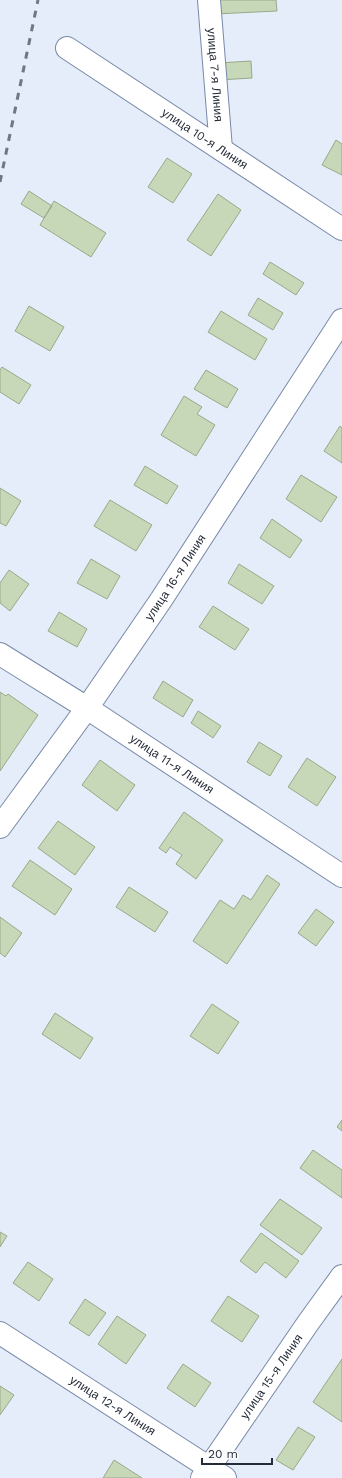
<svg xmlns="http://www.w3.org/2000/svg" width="342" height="1478" font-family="'Work Sans',sans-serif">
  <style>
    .building { fill: #c6d8b7; stroke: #98a989 }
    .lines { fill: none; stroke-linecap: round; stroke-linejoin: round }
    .minor-casing { stroke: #7789a6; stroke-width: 24 }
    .minor { stroke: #fff; stroke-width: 22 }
    .rail { stroke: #6f7783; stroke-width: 3; stroke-dasharray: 7 7; stroke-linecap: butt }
    .labels { text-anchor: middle; stroke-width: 3; stroke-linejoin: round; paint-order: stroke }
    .street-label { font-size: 12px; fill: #252c38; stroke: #fafafa }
  </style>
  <rect width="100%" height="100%" fill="#e5edfa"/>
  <path class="building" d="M214 0H276L277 11 215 14Z
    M251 61 252 78 219 80 218 63Z
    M336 140 342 144V175L322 165Z
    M167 158 192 174 173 203 148 187Z
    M29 191 52 206 44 218 21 204Z
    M218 194 241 210 211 256 187 240Z
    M54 201 106 233 91 257 40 225Z
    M270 262 304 283 296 295 263 274Z
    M258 298 283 313 273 330 248 315Z
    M29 306 64 327 50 351 15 331Z
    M221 311 267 339 255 360 208 332Z
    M2 367 31 385 19 404 0 392V370Z
    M206 370 238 389 227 408 194 389Z
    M184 396 202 407 197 414 215 425 196 456 161 435Z
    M340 426 342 428V463L324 451Z
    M145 466 178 486 167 504 134 485Z
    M301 475 337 497 321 522 286 499Z
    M0 488 21 501 6 526 0 523Z
    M110 500 152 525 136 551 94 526Z
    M272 519 302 540 290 558 260 538Z
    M91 559 120 576 107 599 77 583Z
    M239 564 274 586 262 604 228 583Z
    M9 570 29 584 10 611 0 603V583Z
    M213 606 249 629 235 650 199 627Z
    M59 612 87 629 77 647 48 631Z
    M163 681 193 700 183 717 153 698Z
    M0 692 6 696 8 694 38 715 0 771Z
    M198 711 221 726 213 738 191 723Z
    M259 742 282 756 270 776 247 762Z
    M307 758 336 777 317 806 288 787Z
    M100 760 135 785 117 811 82 785Z
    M184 812 223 840 196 879 176 864 182 855 170 847 166 853 159 848Z
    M58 821 95 847 75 875 38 848Z
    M30 860 72 889 55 915 12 886Z
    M267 875 280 884 227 964 193 941 220 900 234 909 243 895 251 900Z
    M129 887 168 912 155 932 116 907Z
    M316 909 334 922 316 946 298 933Z
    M0 917 22 933 5 957 0 953Z
    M212 1004 239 1022 218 1054 190 1036Z
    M55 1013 93 1038 80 1059 42 1034Z
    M342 1120V1131L337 1127Z
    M313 1150 342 1170V1198L300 1168Z
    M280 1199 322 1228 302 1255 260 1225Z
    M0 1232 7 1236 0 1247Z
    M261 1233 299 1261 286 1278 265 1262 256 1273 240 1261Z
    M28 1262 53 1279 39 1301 13 1283Z
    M228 1296 259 1316 242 1342 211 1321Z
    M85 1299 106 1313 89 1336 69 1323Z
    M117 1316 146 1335 126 1364 98 1344Z
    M342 1359V1422L313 1402Z
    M183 1364 211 1383 195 1407 167 1388Z
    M0 1386 14 1395 0 1415Z
    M298 1427 315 1437 293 1470 276 1460Z
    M114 1460 142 1478H103Z"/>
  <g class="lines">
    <g class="minor-casing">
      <g id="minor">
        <path id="s1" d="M209 0 221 149"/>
        <path id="s2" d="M67 48 342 229"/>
        <path id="s3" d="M0 654 87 708 342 876"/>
        <path id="s4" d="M0 827 87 708 161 600 342 320"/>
        <path id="s5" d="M0 1333 225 1478"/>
        <path id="s6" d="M202 1478 308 1323 342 1276"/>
      </g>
    </g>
    <use href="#minor" class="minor"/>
    <path class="rail" d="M0 182 38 0"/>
  </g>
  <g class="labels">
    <g class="street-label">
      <text dy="4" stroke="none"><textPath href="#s1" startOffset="75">улица 7-я Линия</textPath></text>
      <text dy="4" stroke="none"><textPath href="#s2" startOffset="165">улица 10-я Линия</textPath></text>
      <text dy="4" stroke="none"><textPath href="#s4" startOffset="305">улица 16-я Линия</textPath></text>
      <text dy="4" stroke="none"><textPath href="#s3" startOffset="204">улица 11-я Линия</textPath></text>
      <text dy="4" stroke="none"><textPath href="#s6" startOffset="123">улица 15-я Линия</textPath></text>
      <text dy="4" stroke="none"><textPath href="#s5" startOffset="134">улица 12-я Линия</textPath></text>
    </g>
  </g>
  <path d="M202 1458v6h70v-6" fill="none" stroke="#252c38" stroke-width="2"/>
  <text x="208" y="1458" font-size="12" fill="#252c38" stroke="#fafafa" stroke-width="3" paint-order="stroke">20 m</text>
</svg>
